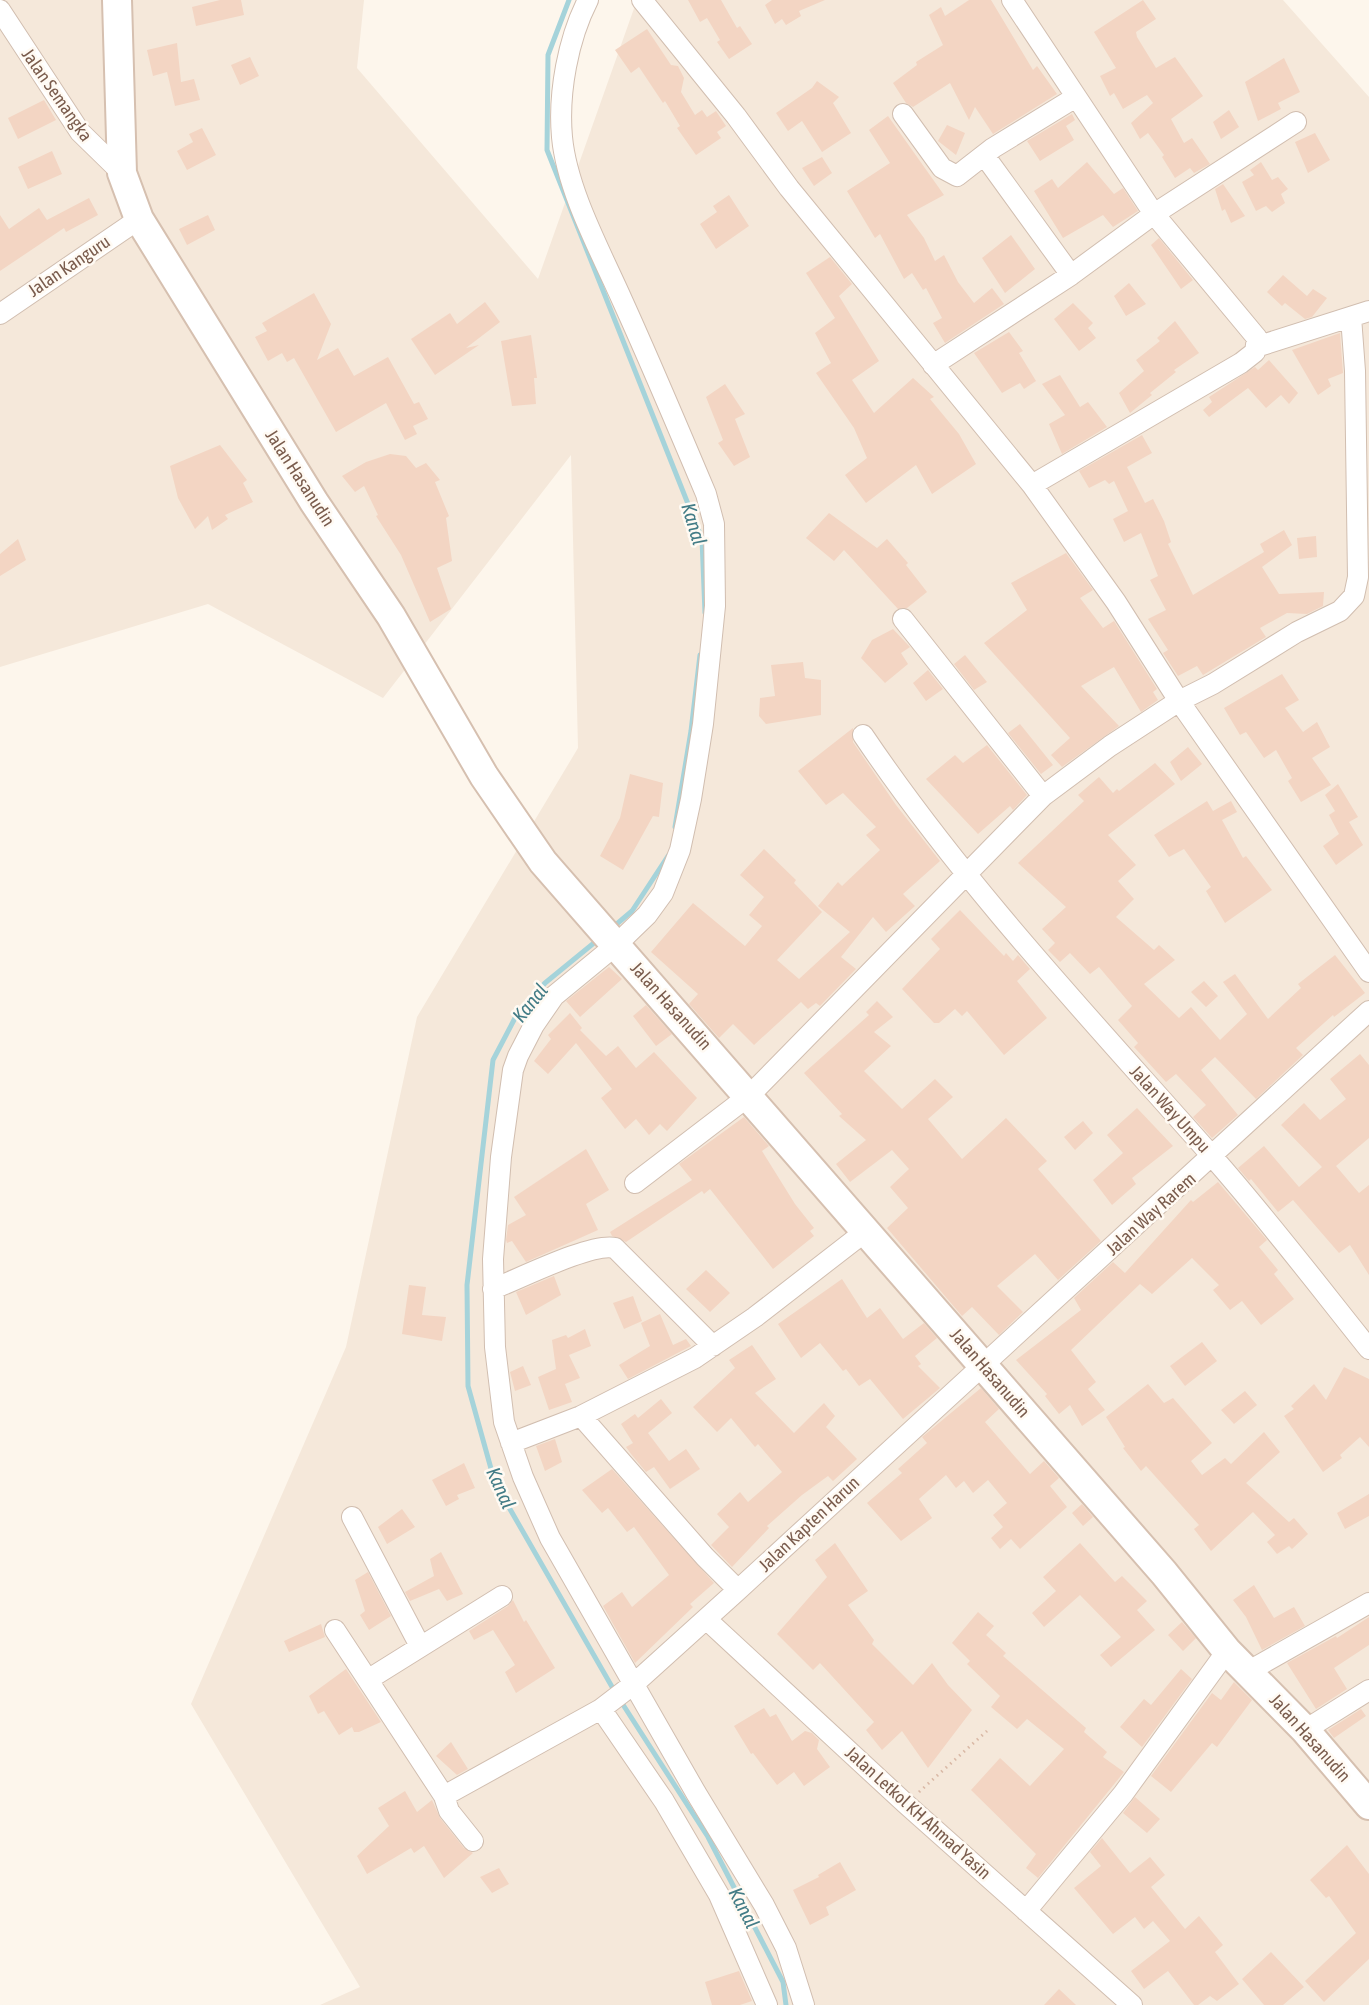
<svg xmlns="http://www.w3.org/2000/svg" width="1369" height="2005" font-family="'Asap Condensed',sans-serif">
  <style>
    .residential { fill: #f5e8da }
    .lines { fill: none; stroke-linecap: round; stroke-linejoin: round }
    .stream { stroke: #a5d3da; stroke-width: 5 }
    .building { fill: #f3d5c3 }
    .street-casing { stroke: #d1beb0; stroke-width: 22 }
    .secondary-casing { stroke: #d6c0b0; stroke-width: 32 }
    .path { stroke: #d9b8a5; stroke-width: 3; stroke-dasharray: 1.5 4.5; stroke-linecap: butt }
    .street { stroke: #fff; stroke-width: 20 }
    .secondary { stroke: #fff; stroke-width: 28 }
    .labels { text-anchor: middle; stroke-width: 5; stroke-linejoin: round; paint-order: stroke }
    .street-label { font-size: 18px; fill: #7a5c4d; stroke: #fffaf3 }
    .water-label { font-size: 20px; font-style: italic; fill: #437c86; stroke: #fffaf3 }
  </style>
  <rect width="100%" height="100%" fill="#fdf6ec"/>
  <path class="residential" d="M0 0H364L357 68 538 279 637 0H1283L1369 97V2005H320L360 1987 191 1704 346 1347 417 1017 578 748 571 455 383 698 208 604 0 667Z"/>
  <g class="lines">
    <path class="stream" d="M569 0 548 55 547 150 702 539 705 613
      M675 827 691 731 700 655
      M612 928 632 911 668 856
      M600 938 545 983 515 1018 493 1060 467 1285 468 1386 495 1483 615 1692
      M620 1700 708 1837 783 1982 786 2005"/>
  </g>
  <path class="building" d="M220 0H241L244 15 196 26 192 7Z
    M688 0H721L737 28 740 26 752 44 729 59 717 42 720 40 707 18 700 22Z
    M772 0H825L799 11 801 16 786 25 782 19 775 24 765 5Z
    M969 0H991L1033 70 1037 66 1057 94 993 134 975 107 969 120 950 83 913 107 906 103 893 83 917 65 916 62 943 45 929 15 941 7 945 16Z
    M1143 0 1156 19 1136 32 1137 37 1156 68 1175 57 1203 96 1171 119 1184 143 1192 138 1210 164 1194 173 1190 168 1175 178 1162 157 1164 155 1148 133 1140 139 1131 123 1153 103 1147 95 1123 109 1114 93 1110 96 1100 76 1116 68 1094 32Z
    M647 29 671 65 678 66 684 78 681 92 695 115 702 110 707 117 716 111 726 126 717 132 721 138 696 155 677 128 680 126 665 101 663 103 639 67 631 73 615 50Z
    M177 43 181 82 194 79 200 100 175 106 167 72 153 76 147 50Z
    M250 57 259 76 240 85 231 65Z
    M1284 58 1300 92 1278 103 1281 109 1258 121 1245 82Z
    M817 81 839 97 833 103 851 133 822 152 802 121 788 131 776 113 812 88Z
    M44 100 56 120 18 139 8 118Z
    M1229 110 1239 127 1221 139 1213 122Z
    M1072 114 1075 120 1066 126 1074 140 1040 161 1027 141Z
    M888 116 944 195 907 215 924 238 935 261 944 255 958 282 974 303 992 288 1004 304 945 343 933 323 942 318 926 288 923 290 912 273 904 279 880 234 875 238 847 191 890 163 869 130Z
    M947 125 965 133 956 155 938 141Z
    M202 128 216 155 187 170 177 151 193 142 189 134Z
    M1315 133 1330 160 1308 173 1295 142Z
    M52 151 62 174 28 189 18 167Z
    M822 157 832 173 814 186 802 168Z
    M1087 162 1114 194 1123 188 1138 211 1113 227 1103 215 1063 238 1034 191 1052 179 1058 188Z
    M1261 162 1272 180 1278 177 1288 189 1281 194 1285 203 1272 212 1266 206 1256 211 1242 182 1254 175 1250 170Z
    M1223 184 1245 216 1231 223 1225 209 1222 211 1215 189Z
    M729 195 749 226 716 249 700 224 717 212 713 206Z
    M89 198 98 215 66 232 64 228 0 271V215L9 229 39 208 47 220Z
    M208 215 215 230 187 245 179 229Z
    M1011 235 1035 269 1005 293 982 258Z
    M1159 238 1193 280 1181 289 1151 245Z
    M830 257 852 284 839 296 879 361 852 380 874 413 913 378 934 397 930 399 959 434 976 464 932 494 916 465 866 503 845 475 867 458 854 428 816 373 831 363 815 333 835 318 806 273Z
    M1283 275 1307 296 1313 289 1327 298 1312 317 1305 319 1285 303 1282 306 1267 292Z
    M1129 283 1146 304 1126 316 1114 296Z
    M314 293 331 324 317 360 338 348 354 376 388 357 414 404 419 402 428 419 413 426 417 434 405 440 386 403 336 432 294 358 287 362 282 353 268 361 255 337 267 331 262 323Z
    M485 302 500 322 466 348 479 345 435 375 411 339 450 313 457 324Z
    M1073 303 1093 323 1088 328 1096 338 1079 351 1054 319Z
    M1175 321 1199 353 1174 370 1176 372 1150 393 1152 395 1130 413 1119 393 1144 371 1136 360 1160 341 1157 338Z
    M1009 332 1023 351 1019 353 1036 381 1024 389 1020 383 1002 393 974 353Z
    M1340 333 1343 373 1328 379 1331 386 1318 395 1292 350Z
    M531 335 537 378H534L536 404 512 406 501 341Z
    M1269 360 1298 393 1289 404 1281 395 1266 408 1248 388 1209 417 1203 410 1212 402 1209 397 1255 367 1258 370Z
    M1060 375 1080 407 1088 402 1107 427 1062 454 1049 424 1065 415 1042 384Z
    M725 384 745 414 735 419 750 457 734 466 718 443 723 440 706 397Z
    M1142 435 1152 453 1127 467 1145 503 1153 499 1164 521 1171 542 1168 544 1193 595 1264 552 1260 544 1284 530 1292 545 1262 567 1279 594 1324 592 1323 606 1307 614 1287 613 1260 628 1266 637 1203 675 1197 666 1178 676 1163 653 1168 650 1148 619 1166 610 1150 580 1158 576 1141 533 1124 542 1113 519 1128 511 1114 481 1109 484 1105 480 1089 488 1079 471Z
    M220 445 247 480 243 483 253 502 225 515 228 519 212 530 208 516 195 529 178 498 170 466Z
    M390 454 406 456 416 468 426 463 440 480 435 482 449 516 446 518 452 561 437 568 451 609 430 622 401 555 376 516 378 515 364 486 355 492 342 476 366 462Z
    M829 513 877 548 887 539 908 563 906 565 927 592 907 608 898 609 844 550 834 561 806 538Z
    M1316 536 1317 557 1299 559 1297 538Z
    M18 539 26 560 0 576V554Z
    M1066 553 1093 590 1080 598 1103 628 1114 621 1157 689 1153 692 1158 700 1141 712 1114 667 1081 686 1119 726 1062 767 1051 755 1070 738 984 643 1027 610 1011 583Z
    M893 629 910 647 901 653 908 664 885 683 861 658 872 640Z
    M965 655 987 682 974 690 954 664Z
    M803 662 805 678 821 680V715L766 724 759 716 760 698 775 696 771 665Z
    M928 670 943 689 926 701 913 683Z
    M1282 674 1299 700 1285 708 1303 732 1317 722 1330 747 1312 758 1331 785 1301 802 1288 781 1292 778 1276 750 1264 758 1246 732 1240 735 1224 708Z
    M1020 724 1053 765 1041 774 1008 733Z
    M853 728V742L896 805 940 861 903 894 915 906 886 932 873 917 841 957 856 969 820 1006 816 1003 808 1009 801 1002 754 1045 733 1024 719 1038 689 1004 698 994 651 952 693 903 745 946 762 926 749 915 764 897 740 875 764 849 796 880 794 883 822 912 777 960 799 979 850 932 818 906 838 882 842 886 880 850 866 835 876 827 843 793 826 805 798 771Z
    M987 745 1027 795 1013 810 1010 806 978 834 926 779 955 755 963 763Z
    M1188 747 1202 764 1181 781 1170 762Z
    M1155 763 1175 784 1108 835 1136 865 1118 881 1134 899 1116 917 1154 950 1159 945 1175 960 1144 984 1179 1018 1191 1007 1220 1040 1247 1014 1223 982 1235 974 1268 1019 1301 988 1298 984 1335 955 1365 993 1334 1017 1333 1015 1296 1048 1303 1055 1256 1099 1215 1057 1201 1070 1238 1115 1212 1138 1193 1117 1206 1105 1176 1074 1166 1082 1134 1047 1138 1043 1118 1020 1132 1006 1099 967 1090 974 1070 953 1060 962 1048 950 1055 943 1042 929 1066 907 1018 863 1084 801 1078 795 1099 777 1113 793 1117 789 1119 791Z
    M630 774 663 783 659 817 653 816 623 870 600 856 620 818Z
    M1338 784 1358 817 1349 822 1363 845 1336 865 1323 846 1339 834 1329 815 1335 811 1325 795Z
    M1207 801 1213 811 1231 801 1237 812 1222 820 1243 858 1246 856 1272 890 1225 923 1206 891 1211 887 1184 849 1169 857 1154 835Z
    M960 910 1004 956 1006 953 1013 961 1018 955 1030 969 1017 981 1047 1018 1004 1055 967 1011 962 1016 955 1009 939 1023H934L902 989 940 949 931 939Z
    M609 967 622 979 580 1017 566 1001Z
    M1204 981 1218 996 1206 1007 1191 992Z
    M877 1001 893 1017 874 1032 891 1046 864 1071 902 1109 935 1079 953 1097 928 1119 962 1159 1006 1118 1047 1161 1038 1169 1101 1241 1058 1280 1035 1254 997 1286 1023 1312 999 1335 972 1307 962 1316 887 1228 908 1208 890 1187 909 1169 892 1150 850 1182 836 1164 866 1140 839 1116 842 1114 804 1073 869 1015 866 1012Z
    M646 1005 672 1034 656 1046 633 1016Z
    M570 1013 582 1028 580 1030 606 1056 618 1046 636 1068 654 1052 697 1098 667 1131 660 1124 649 1135 636 1119 625 1129 601 1098 612 1089 576 1043 548 1074 534 1061 551 1039 548 1035Z
    M1360 1054 1369 1065V1138L1336 1166 1359 1193 1369 1185V1275L1350 1245 1339 1253 1293 1200 1278 1212 1251 1179 1249 1181 1238 1168 1264 1146 1299 1187 1322 1167 1281 1125 1304 1103 1320 1120 1346 1099 1330 1079Z
    M1137 1108 1173 1146 1132 1178 1136 1184 1112 1205 1093 1180 1123 1153 1107 1135Z
    M744 1117 769 1146 762 1151 795 1204 814 1228 810 1231 814 1236 773 1269 710 1189 704 1194 702 1191 626 1242 612 1236 610 1232 692 1180 679 1164Z
    M1083 1121 1093 1133 1075 1150 1064 1137Z
    M586 1149 609 1190 586 1204 598 1230 526 1262 512 1241 507 1243 506 1240 508 1225 526 1215 514 1197Z
    M1218 1182 1267 1240 1259 1247 1278 1270 1274 1274 1294 1299 1261 1325 1242 1301 1230 1310 1213 1290 1219 1285 1192 1258 1152 1294 1140 1284 1071 1350 1096 1382 1088 1389 1105 1410 1082 1426 1070 1405 1059 1414 1045 1396 1047 1394 1016 1360 1081 1310 1074 1298 1113 1262 1125 1273 1191 1200 1193 1202Z
    M706 1270 730 1293 710 1312 686 1289Z
    M554 1276 561 1295 526 1315 516 1292Z
    M842 1279 867 1318 880 1308 903 1339 924 1323 937 1338 915 1356 921 1364 918 1366 940 1388 903 1419 870 1379 859 1386 846 1369 843 1371 820 1343 801 1358 778 1324Z
    M409 1285 426 1287 422 1315 446 1317 442 1341 402 1334Z
    M633 1296 642 1321 624 1329 613 1303Z
    M660 1314 673 1345 686 1339 691 1346 628 1379 619 1365 650 1346 641 1323Z
    M585 1329 591 1346 569 1355 580 1378 565 1384 572 1402 549 1410 538 1377 556 1369 552 1340 566 1335 568 1338Z
    M1202 1342 1217 1361 1185 1386 1170 1366Z
    M752 1345 776 1379 755 1393 794 1433 824 1403 835 1416 826 1427 857 1459 833 1481 828 1476 802 1495 767 1526 769 1528 732 1567 711 1545 729 1527 717 1514 740 1492 748 1502 782 1472 758 1444 755 1447 731 1418 717 1432 693 1407 735 1368 729 1360Z
    M523 1366 531 1385 515 1391 510 1372Z
    M1344 1367 1369 1379V1447L1360 1437 1340 1455 1342 1458 1323 1472 1284 1416 1294 1409 1291 1406 1314 1384 1326 1400Z
    M1148 1384 1164 1403 1173 1398 1212 1443 1191 1461 1202 1475 1225 1458 1231 1464 1264 1432 1280 1452 1246 1483 1289 1522 1294 1518 1308 1534 1292 1549 1289 1546 1277 1554 1267 1542 1275 1535 1253 1512 1211 1551 1194 1529 1199 1525 1146 1466 1141 1471 1123 1448 1125 1447 1106 1417Z
    M981 1388 999 1409 985 1422 1030 1474 1044 1461 1059 1478 1050 1486 1067 1507 1020 1549 1011 1539 1000 1549 991 1538 1003 1527 993 1515 1007 1503 988 1480 973 1493 964 1481 956 1488 946 1475 919 1499 932 1518 901 1541 867 1503 902 1473 898 1469 927 1443 922 1437Z
    M1245 1391 1257 1405 1234 1424 1221 1410Z
    M661 1399 672 1413 648 1433 669 1461 686 1449 700 1469 670 1489 654 1467 646 1472 631 1454 626 1447 633 1443 621 1424 635 1414 638 1418Z
    M555 1439 562 1462 545 1471 536 1446Z
    M464 1463 475 1488 457 1495 459 1499 446 1506 432 1480Z
    M612 1469 714 1583 690 1604 693 1607 635 1663 603 1606 622 1592 632 1607 669 1575 634 1527 627 1532 608 1508 602 1513 582 1490Z
    M1369 1494V1516L1345 1529 1337 1513Z
    M1082 1504 1093 1517 1083 1526 1072 1513Z
    M402 1509 415 1527 387 1544 378 1527Z
    M835 1543 868 1591 848 1605 874 1640 872 1644 913 1685 932 1663 948 1685 972 1710 928 1768 902 1731 882 1750 866 1730 874 1722 820 1663 813 1670 777 1634 827 1577 815 1560Z
    M1080 1543 1115 1582 1122 1576 1147 1601 1137 1610 1155 1630 1111 1667 1100 1655 1121 1637 1080 1595 1044 1627 1032 1613 1056 1591 1043 1577Z
    M441 1552 463 1594 447 1601 439 1589 410 1601 405 1592 434 1576 430 1559Z
    M368 1572 391 1616 369 1630 360 1615 365 1611 355 1580Z
    M1254 1585 1274 1618 1294 1607 1305 1626 1262 1650 1246 1617 1233 1600Z
    M513 1600 524 1622 526 1620 555 1668 516 1693 505 1672 515 1665 493 1630 474 1640 469 1631 508 1606Z
    M978 1612 994 1626 986 1635 1006 1653 1003 1656 1086 1728 1084 1732 1107 1752 1103 1757 1124 1772 1038 1878 1026 1868 1036 1854 971 1790 1000 1758 1030 1786 1064 1749 1027 1719 1017 1729 991 1707 1000 1696 967 1664 970 1661 952 1643Z
    M1369 1617V1645L1334 1668 1347 1689 1316 1709 1287 1663 1336 1636 1337 1638Z
    M1182 1622 1196 1638 1183 1651 1168 1635Z
    M321 1624 325 1637 289 1652 284 1641Z
    M346 1669 381 1722 359 1732H354L352 1727 339 1735 324 1711 318 1714 309 1696Z
    M1181 1669 1192 1679 1142 1747 1120 1727 1144 1699 1151 1705Z
    M1234 1682 1252 1700 1217 1747 1212 1743 1171 1792 1151 1776 1212 1693 1221 1700Z
    M764 1708 770 1717 776 1714 792 1741 805 1731 812 1733 819 1740 817 1749 830 1767 804 1786 794 1772 777 1785 753 1753 751 1754 734 1726Z
    M1361 1709 1366 1716 1334 1738 1328 1730Z
    M451 1742 468 1769 457 1775 436 1756Z
    M405 1791 417 1812 432 1800 440 1818 464 1848 473 1853 444 1878 424 1846 414 1853 411 1848 367 1874 357 1856 389 1826 378 1808Z
    M1135 1797 1160 1819 1147 1833 1123 1813Z
    M1102 1838 1130 1873 1150 1857 1165 1875 1151 1887 1185 1929 1199 1916 1223 1945 1215 1952 1239 1984 1217 2001 1210 1996 1198 2005H1194L1168 1971 1144 1989 1131 1971 1170 1941 1153 1921 1144 1929 1135 1917 1113 1934 1074 1888 1101 1866 1090 1852Z
    M1347 1845 1369 1874V1959L1324 2002 1305 1981 1356 1933 1329 1896 1326 1898 1310 1880Z
    M840 1862 856 1890 826 1907 829 1915 810 1925 793 1890 819 1877 818 1875Z
    M499 1868 509 1884 492 1893 480 1877Z
    M1271 1952 1304 1987 1283 2005H1264L1242 1979Z
    M739 1971 752 2001 740 2005H712L705 1982Z
    M1059 1989 1076 2005H1044Z"/>
  <g class="lines">
    <g class="street-casing">
      <path id="street" d="M588 0C568 39 558 93 562 137 567 191 601 252 623 302 652 366 679 430 706 494L714 524 715 606 703 724 691 799 680 850 663 893 647 915 616 945 554 996 534 1025 518 1056 513 1070 501 1157 493 1259 495 1347 504 1422 523 1477 550 1538 696 1793 764 1905 786 1948 804 2005
        M1012 0 1154 214 1257 338 1255 352 1241 363 1032 485
        M0 10 80 132 122 173
        M903 114 942 168 957 176 993 148 1076 97
        M984 155 1071 275
        M0 314 139 219
        M1351 317 1355 371 1358 577 1354 596 1340 611 1297 632 1213 684 1179 701 1369 972
        M1256 347 1369 311
        M933 365 1071 275 1154 214 1296 122
        M903 619 1043 796
        M863 735C965 886 1090 1018 1211 1155 1266 1217 1317 1284 1369 1349
        M635 1183 750 1095 1043 796 1110 746 1179 701 1116 602 1032 485 789 188 736 116 642 0
        M493 1289C519 1279 592 1242 615 1248L713 1346
        M511 1443 581 1416
        M352 1517 420 1646
        M738 1590 705 1557 581 1416 695 1358 755 1317 866 1231
        M706 1619 906 1804 1132 2005
        M335 1630 444 1796 601 1709 635 1683 738 1590 1369 1011
        M1249 1671 1369 1603
        M369 1679 502 1596
        M601 1709 664 1801 719 1895 767 2005
        M1305 1730 1369 1690
        M444 1796 449 1811 473 1841
        M1026 1911 1123 1794 1227 1651"/>
    </g>
    <g class="secondary-casing">
      <path id="secondary" d="M117 0 122 173 139 219 314 502 391 616 484 776 543 862 1164 1573 1227 1651 1305 1730 1369 1805"/>
    </g>
    <path class="path" d="M919 1792 987 1731"/>
    <use href="#street" class="street"/>
    <use href="#secondary" class="secondary"/>
  </g>
  <g class="labels">
    <g class="street-label">
      <text transform="translate(57 95) rotate(55)" y="6">Jalan Semangka</text>
      <text transform="translate(69 266) rotate(-34)" y="6">Jalan Kanguru</text>
      <text transform="translate(300 478) rotate(57)" y="6">Jalan Hasanudin</text>
      <text transform="translate(671 1006) rotate(48)" y="6">Jalan Hasanudin</text>
      <text transform="translate(1170 1109) rotate(48)" y="6">Jalan Way Umpu</text>
      <text transform="translate(1151 1214) rotate(-42)" y="6">Jalan Way Rarem</text>
      <text transform="translate(990 1373) rotate(49)" y="6">Jalan Hasanudin</text>
      <text transform="translate(809 1524) rotate(-43)" y="6">Jalan Kapten Harun</text>
      <text transform="translate(1310 1738) rotate(48)" y="6">Jalan Hasanudin</text>
      <text transform="translate(918 1813) rotate(42)" y="6">Jalan Letkol KH Ahmad Yasin</text>
    </g>
    <g class="water-label">
      <text transform="translate(694 524) rotate(73)" y="7">Kanal</text>
      <text transform="translate(530 1003) rotate(-51)" y="7">Kanal</text>
      <text transform="translate(501 1488) rotate(66)" y="7">Kanal</text>
      <text transform="translate(744 1908) rotate(63)" y="7">Kanal</text>
    </g>
  </g>
</svg>
